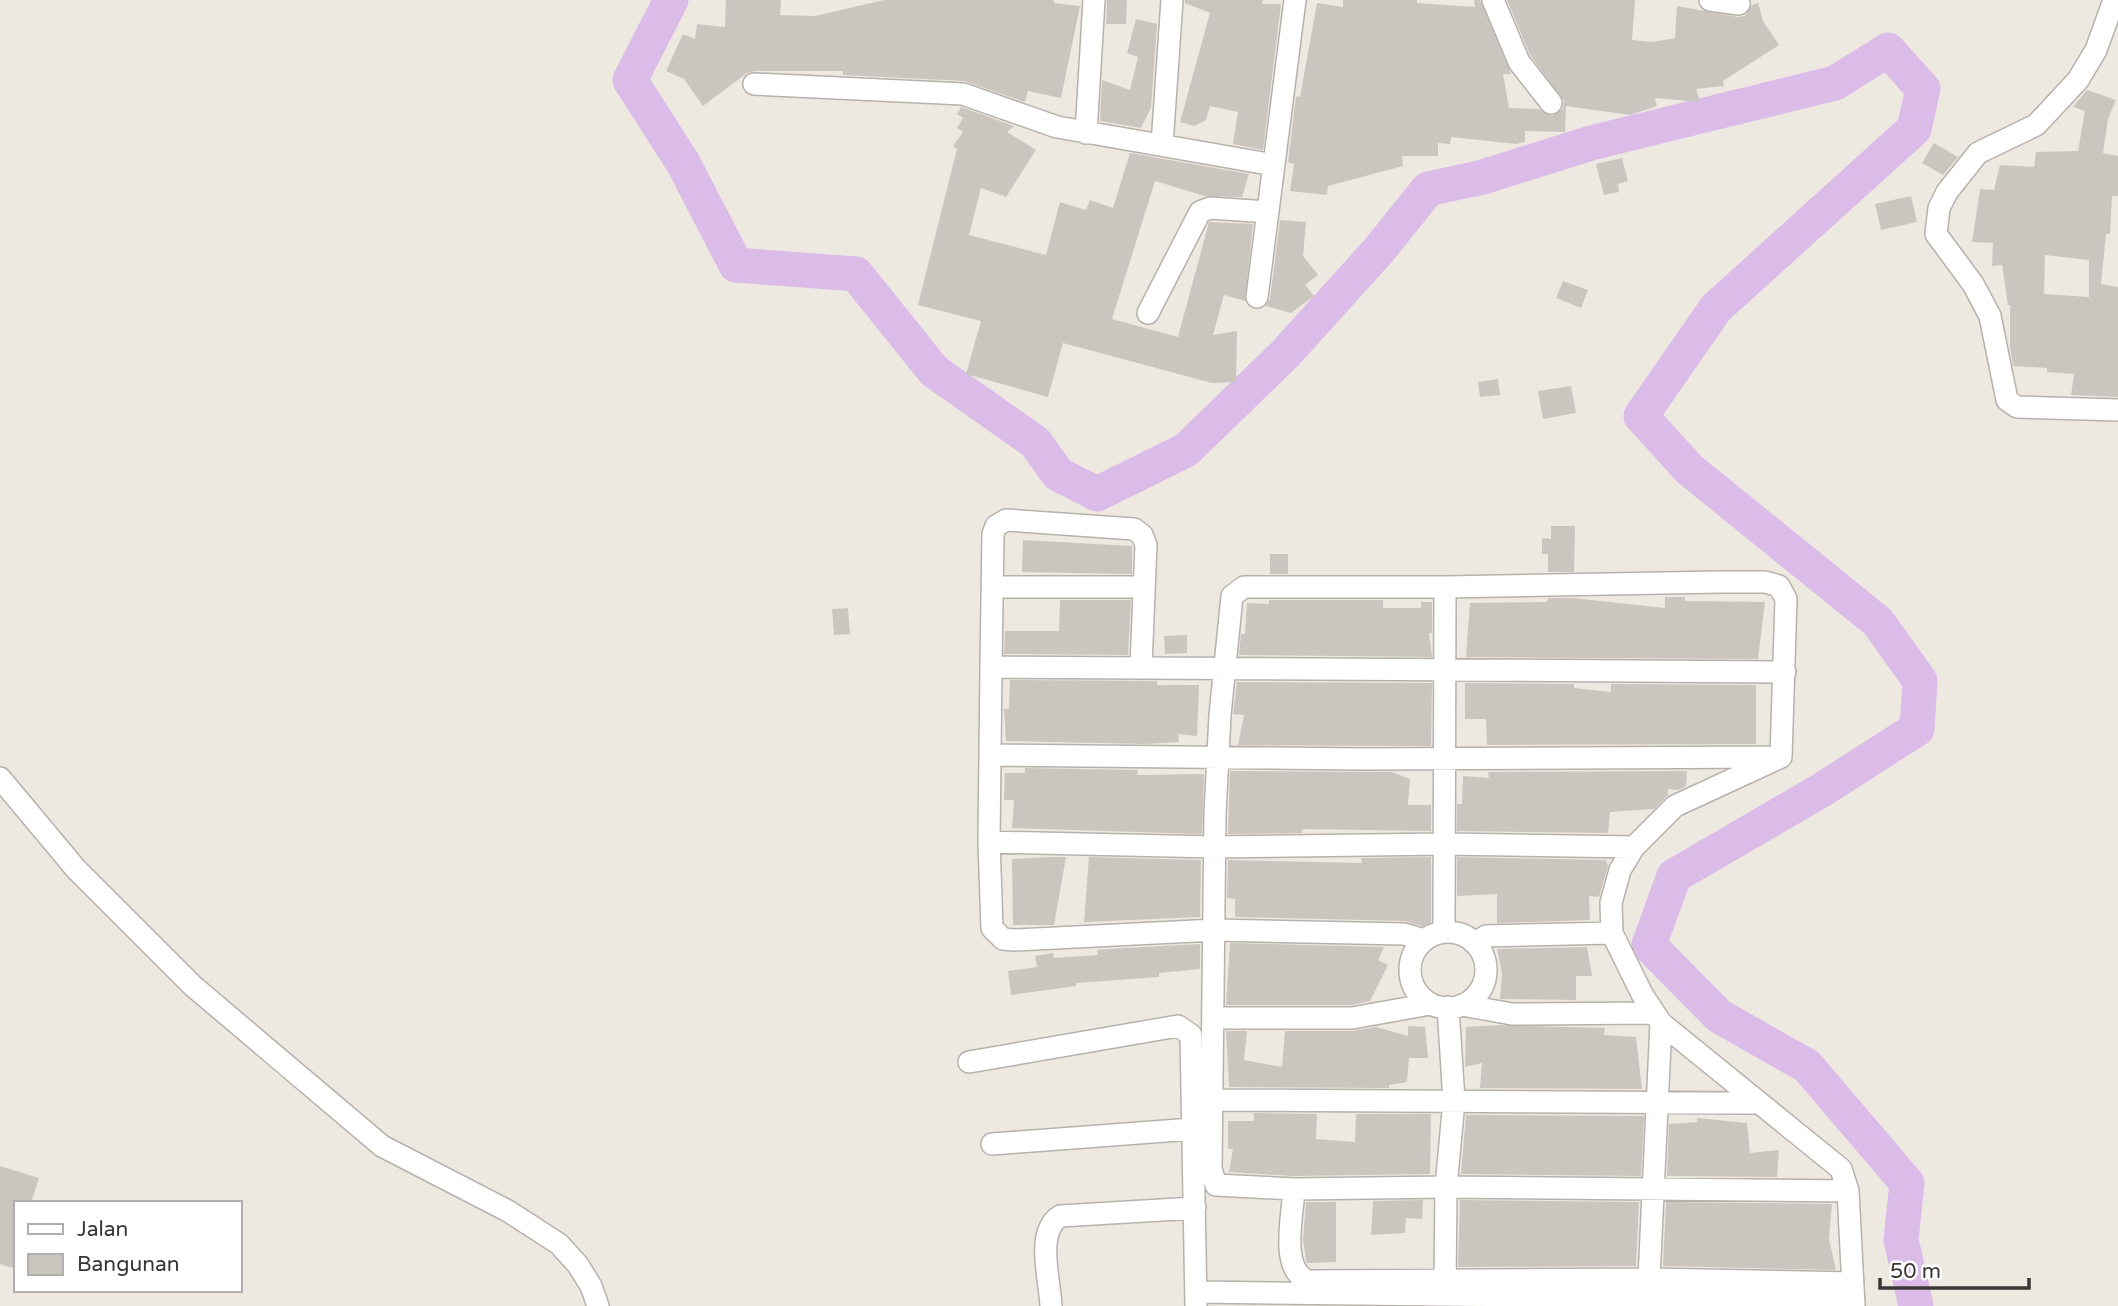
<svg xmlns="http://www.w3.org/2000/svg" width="2118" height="1306" font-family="'Varela Round',sans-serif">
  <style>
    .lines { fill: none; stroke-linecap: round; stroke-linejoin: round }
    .river { stroke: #dbbbe8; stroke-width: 35 }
    .building { fill: #cac6bf; fill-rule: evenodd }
    .minor-casing { stroke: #b6b2ab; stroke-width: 24 }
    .minor { stroke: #fff; stroke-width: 21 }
  </style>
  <rect width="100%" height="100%" fill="#ede9e1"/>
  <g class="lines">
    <path class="river" d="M671 0 630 80 683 163 736 265 856 274 934 371 1035 442 1058 474 1097 494 1186 450 1285 354 1379 250 1428 189 1483 177 1591 143 1835 83 1888 50 1923 89 1914 129 1716 308 1641 416 1689 469 1878 622 1920 681 1917 729 1820 791 1674 876 1649 945 1719 1016 1807 1066 1907 1183 1901 1240 1916 1306"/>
  </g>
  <path class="building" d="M726 0H781L780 15 815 16 884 0H1054V3L1080 6 1061 98 1028 91 1025 102 964 81 843 75V71H755L747 73 703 106 684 79 666 71 683 34 695 39 697 24 725 27Z
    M1107 0H1127L1126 24H1106Z
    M1185 0H1263L1262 4H1281L1263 150 1233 144 1238 112 1210 106 1206 120 1194 126 1180 122 1210 13 1185 3Z
    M1343 0H1417V3L1475 7 1474 0H1480L1511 74H1503L1509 108 1539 109 1552 116 1563 109 1564 101 1530 55 1507 0H1635L1632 40 1653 42 1675 38 1677 6 1738 17 1745 16 1752 5 1758 3 1763 21 1779 45 1723 81 1724 86 1696 89 1700 102 1655 98 1657 106 1630 115 1566 106 1565 132 1525 131V142L1516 144 1451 137 1450 144 1438 143V156H1402L1403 166 1328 186 1327 195 1290 191 1294 164 1288 162 1296 96 1300 97 1317 3 1343 7Z
    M1136 19 1157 24 1151 108 1141 128 1100 121 1102 80 1130 90 1138 57 1127 53Z
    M2087 90 2116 100 2108 119 2103 153 2118 156V196H2112L2110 234H2106L2101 284 2118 287V397L2071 395 2074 374 2047 372V368L2013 366 2010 346V305H2008L2002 265 1992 266 1993 243 1972 242 1980 189 1994 190 2000 165 2034 167 2036 152 2078 151 2085 111 2073 107ZM2045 255 2089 260V297L2044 294Z
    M961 107 1014 126 1007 132 1036 150 1006 197 981 188 969 235 1046 255 1060 202 1086 210 1090 200 1113 208 1130 153 1249 174 1242 197 1205 196 1155 181 1112 319 1178 337 1209 222 1253 224 1245 301 1224 295 1213 335 1237 331 1236 382 1212 383 1063 343 1048 397 966 374 981 321 918 305 957 149 953 146 963 132 957 128 963 118 957 114Z
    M1934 143 1958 157 1943 175 1922 163Z
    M1622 158 1628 181 1618 184 1619 192 1604 195 1596 164Z
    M1911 196 1917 222 1881 230 1875 204Z
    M1280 220 1306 222 1303 256 1318 275 1305 285 1314 296 1291 313 1266 306 1270 299Z
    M1563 281 1588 290 1581 308 1556 298Z
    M1498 379 1500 395 1480 397 1478 382Z
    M1571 386 1576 413 1543 419 1538 391Z
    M1551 526H1575L1574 572H1548V554H1542V538L1551 539Z
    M1023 540 1132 546V574L1022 572Z
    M1270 554H1288V574H1270Z
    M1665 597H1685V601L1765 602 1758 659 1466 657 1470 603 1547 602 1548 598H1573L1665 608Z
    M1060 600H1131L1128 655 1004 654 1005 631H1059Z
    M1269 600H1383V608H1421V602H1432V633H1429L1432 657 1239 655 1241 634H1245L1247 603 1269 604Z
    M848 608 850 634 834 635 832 609Z
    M1187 635V653L1165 654 1164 636Z
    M1010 680 1157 681V685H1199L1197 736 1178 734 1179 742 1145 744 1006 741 1004 709H1009Z
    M1237 682 1432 683 1431 746 1238 745 1244 715 1233 714Z
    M1465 683 1574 684V688L1611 692V684L1756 685V744L1487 745 1486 719H1465Z
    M1025 768 1138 770 1137 775 1204 774 1202 834 1012 828 1014 800H1004L1005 773H1025Z
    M1230 771 1392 772 1410 779 1408 805H1431V831L1302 829V833L1228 834Z
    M1687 771 1686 786 1678 790 1668 789V795L1654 809 1610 812 1608 833 1457 831V804H1462L1463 776 1489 778 1488 772Z
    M1051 857H1066L1054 925H1013L1012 859Z
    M1089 857 1201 860 1200 917 1084 922Z
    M1431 857V929L1405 921 1235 917V899L1227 898 1228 860 1362 863 1361 858Z
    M1457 857 1606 860 1608 866 1599 897 1589 896 1590 920 1497 923V894L1457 896Z
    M1230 943 1384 947 1378 960 1388 965 1370 1001 1351 1005H1226Z
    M1200 944V969L1159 973V977L1076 983V986L1011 995 1008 971 1037 967 1035 956 1053 953 1054 958 1098 955 1097 950 1107 949Z
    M1587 947 1592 976H1576V1000L1500 999 1502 973 1497 949Z
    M1499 1025 1605 1028 1604 1035 1636 1037 1642 1089 1480 1088 1482 1063 1465 1067 1466 1027Z
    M1408 1026 1425 1027 1428 1058H1409L1407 1082 1389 1085V1088L1229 1087 1226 1031H1247L1244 1060 1282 1067 1285 1031H1352L1376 1027 1408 1036Z
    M1254 1113 1317 1114 1316 1139 1355 1142 1356 1114H1431L1430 1174 1294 1176 1229 1172 1233 1149H1228V1121H1254Z
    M1466 1115 1644 1116 1641 1176 1461 1174Z
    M1697 1118 1747 1123 1750 1153 1779 1150 1777 1177 1667 1176 1669 1124 1697 1122Z
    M0 1166 39 1178 31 1203H16V1269L0 1264Z
    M1423 1200 1422 1219 1406 1218 1405 1233 1371 1235 1373 1201Z
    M1460 1200 1639 1202 1636 1266 1458 1267Z
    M1306 1202H1336V1262L1307 1263 1306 1260 1303 1240Z
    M1666 1202 1832 1204 1829 1239 1836 1270 1663 1266Z"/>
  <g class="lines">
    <g class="minor-casing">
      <path id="minor" d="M1493 0 1519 62 1551 103
        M1710 0 1739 4
        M2114 0 2096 50 2078 80 2036 125 1978 153 1947 192 1939 208 1936 234 1973 284 1990 316 2007 400 2017 407 2118 410
        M754 84 963 94 1057 127 1274 165
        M1086 133 1094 0
        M1162 145 1172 0
        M1257 297 1295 0
        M1148 313 1200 212 1210 208 1268 212
        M992 587H1144
        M1445 587H1244L1232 596 1220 715 1215 814 1211 1169 1216 1185 1294 1189 1446 1187 1848 1191
        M991 667 993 534 996 526 1006 520 1134 529 1142 535 1146 545 1141 666
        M992 755 1363 759 1775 757
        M0 778 76 869 193 986 382 1146 508 1211 559 1244 578 1265 591 1286 598 1306
        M989 842 1214 847 1445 844 1634 847
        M1444 932 1445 587 1720 582H1765L1779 586 1786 599 1781 757 1675 806 1634 847 1620 870 1611 903 1612 933 1642 994 1661 1023 1841 1169 1848 1191 1854 1306
        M1410 970a38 38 0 1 1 76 0a38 38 0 1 1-76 0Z
        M1424 940 1404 934 1215 930 1014 940 1003 939 992 928 989 842 991 667 1785 672
        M1474 943 1486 936 1612 933
        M1462 1005 1512 1014 1654 1013
        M1213 1018H1352L1430 1004
        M969 1062 1178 1026 1191 1035 1196 1305
        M1211 1100 1757 1103
        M992 1144 1192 1129
        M1294 1189C1293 1215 1279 1269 1308 1281L1649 1279 1853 1283
        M1649 1279 1661 1023
        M1445 1290 1446 1187 1454 1101 1448 1007
        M1196 1292 1854 1300
        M1051 1306C1050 1280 1035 1232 1060 1216L1195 1208"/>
    </g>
    <use href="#minor" class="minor"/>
  </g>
  <rect x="14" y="1201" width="228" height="91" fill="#ffffff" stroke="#b0afae" stroke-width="2"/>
  <rect x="28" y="1224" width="35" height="10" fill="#ffffff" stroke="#b0afae" stroke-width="2"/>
  <text x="77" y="1236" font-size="21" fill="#393735">Jalan</text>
  <rect x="28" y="1254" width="35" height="21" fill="#cac6bf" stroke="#b0afae" stroke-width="2"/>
  <text x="77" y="1271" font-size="21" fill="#393735">Bangunan</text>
  <path d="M1880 1278v10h149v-10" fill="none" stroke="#393735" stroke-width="3.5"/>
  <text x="1890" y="1278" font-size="21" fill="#393735" stroke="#ffffff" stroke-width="5" paint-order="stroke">50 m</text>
</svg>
